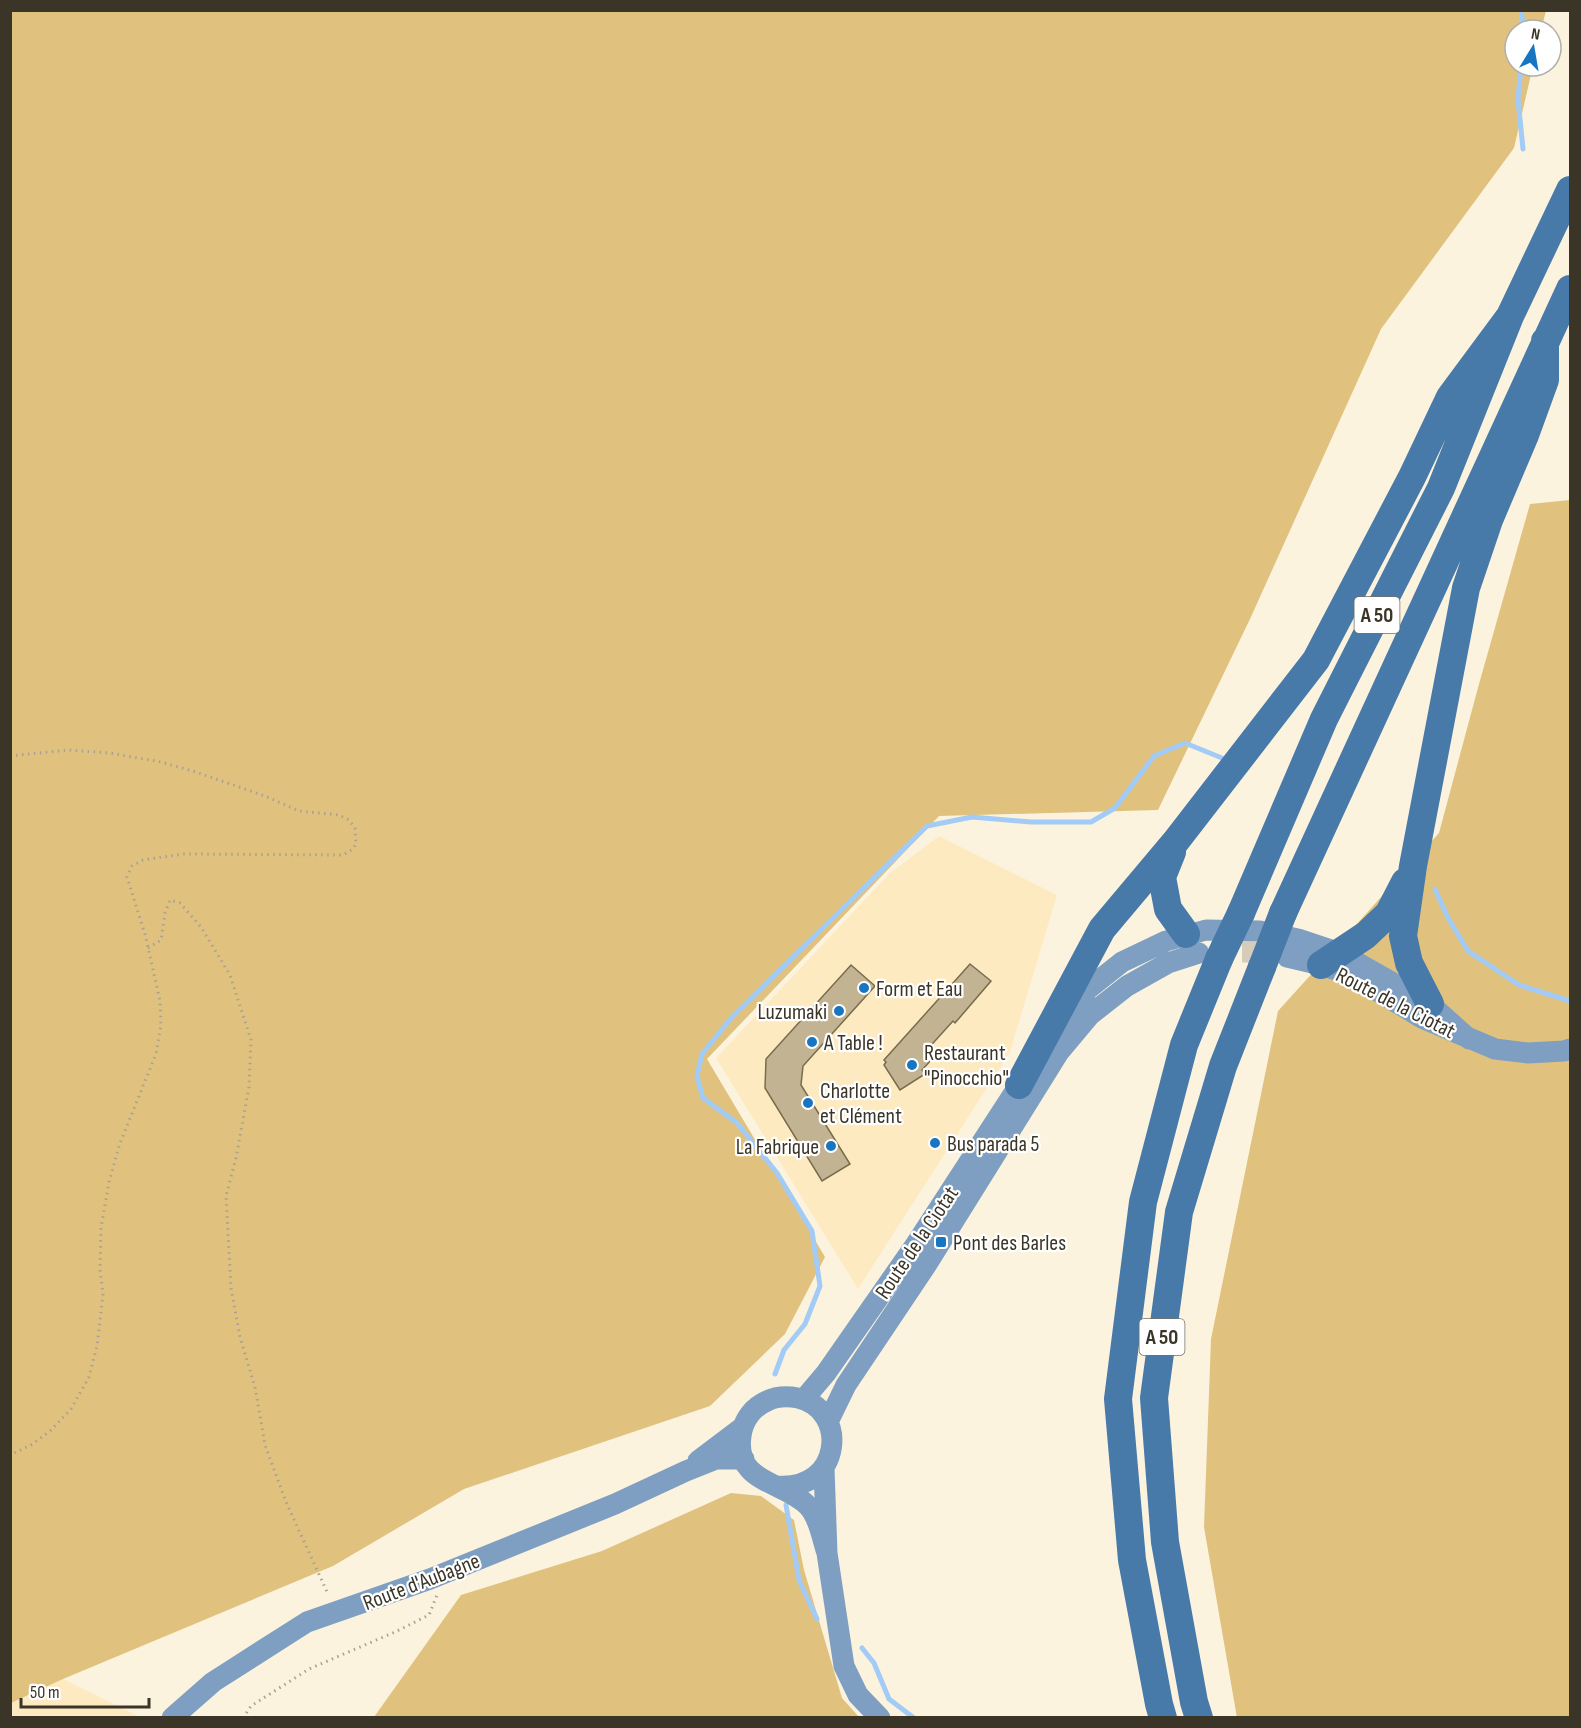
<svg xmlns="http://www.w3.org/2000/svg" width="1581" height="1728" font-family="'Sofia Sans Condensed',sans-serif">
  <style>
    .built { fill: #fdeac1 }
    .forest { fill: #e0c27e }
    .lines { fill: none; stroke-linecap: round; stroke-linejoin: round }
    .stream { stroke: #a2cbf6; stroke-width: 5 }
    .building { fill: #c2b393; stroke: #796c4d; stroke-width: 1.5 }
    .secondary-tunnel { stroke: #d5cdba; stroke-width: 21; stroke-dasharray: 21 10; stroke-linecap: butt }
    .path { stroke: #a9a290; stroke-width: 3; stroke-dasharray: 1.5 4.5; stroke-linecap: butt }
    .secondary { stroke: #7e9fc2; stroke-width: 21 }
    .highway { stroke: #4779a9; stroke-width: 28 }
    .highway-bridge { stroke: #4779a9; stroke-width: 28 }
    .poi-dot { fill: #1775c1; stroke: #fff; stroke-width: 2 }
    .labels { text-anchor: middle; stroke-width: 4.5; stroke-linejoin: round; paint-order: stroke }
    .shield { fill: #fff; stroke: #757268; stroke-width: 1.5 }
    .shield-label { font-size: 21px; font-weight: bold; fill: #3a3527 }
    .poi-label { font-size: 22px; fill: #3a3527; stroke: #fff; text-anchor: start }
    .street-label { font-size: 22px; fill: #3a3527; stroke: #fff }
  </style>
  <rect width="100%" height="100%" fill="#fcf3df"/>
  <path class="built" d="M939 836 1057 895 1010 1052 858 1289 716 1058 890 873Z
    M63 1679 140 1717H11L10 1703Z"/>
  <path class="forest" d="M10 11H1546L1541 30H1515V66H1533L1514 148 1381 329 1250 619 1158 810 939 816 707 1059 825 1257 785 1334 710 1406 464 1489 333 1566 63 1679 11 1703Z
    M1570 500V1717L1237 1718 1204 1527 1211 1339 1278 1011 1439 833 1479 684 1530 504Z
    M731 1493 761 1496 794 1520 804 1570 842 1698 859 1717H374L461 1595 602 1551Z"/>
  <g class="lines">
    <path class="stream" d="M1521 10 1524 30
      M1521 66 1518 99 1523 149
      M1435 889 1448 918 1468 951 1519 985 1570 1001
      M775 1374 784 1350 805 1324 820 1286 812 1231 777 1173 737 1123 703 1098 697 1076 702 1054 732 1017 927 826 972 817 1031 822H1091L1115 808 1154 756 1185 743 1222 758
      M786 1505 799 1580 817 1619
      M862 1648 874 1663 889 1699 914 1718"/>
  </g>
  <path class="building" d="M970 964 991 981 955 1023 953 1021 925 1052 932 1059 922 1070 925 1074 900 1090 884 1065 886 1062 884 1060Z
    M851 965 875 986 803 1066 801 1085 850 1164 822 1181 765 1088 766 1059Z"/>
  <g class="lines">
    <path class="secondary-tunnel" d="M1211 952H1251L1279 956"/>
    <path class="path" d="M10 756 68 750 110 753 161 762 196 772 265 796 299 811 339 815 349 820 355 828 356 844 353 849 343 855 184 854 143 860 132 866 127 877 145 934 160 1001 161 1025 156 1054 120 1143 109 1182 101 1228 100 1270 103 1294 97 1346 89 1377 71 1409 50 1431 31 1445 10 1455
      M148 948 161 940 165 913 170 900 180 903 201 927 230 975 251 1040 249 1087 236 1158 226 1196 231 1288 240 1337 255 1387 265 1445 286 1502 328 1594
      M243 1718 251 1706 309 1669 395 1632 429 1615 437 1595"/>
    <path class="secondary" d="M1287 957 1321 965 1351 975 1422 1018 1495 1049 1528 1053 1564 1051 1570 1049
      M1065 1021 1088 989 1122 962 1166 941 1206 930 1260 931 1298 939 1340 953 1430 1004 1469 1039
      M804 1399 826 1373 916 1244 1027 1073
      M828 1422 846 1385 927 1264 1059 1052 1090 1015 1127 986 1168 963 1199 953
      M698 1461 743 1427
      M824 1468 827 1553 844 1666 858 1695 880 1718
      M776 1486C843 1492 849 1409 798 1398 787 1396 777 1396 767 1401 753 1407 743 1420 741 1436 734 1484 785 1481 808 1506 819 1518 822 1538 827 1553
      M172 1718 213 1682 307 1622 430 1579 615 1504 686 1471 716 1459H744"/>
    <path class="highway" d="M1172 852 1162 877 1168 909 1186 934
      M1241 913 1324 719 1441 488 1510 316 1570 190
      M1283 913 1570 289
      M1321 965 1366 935 1389 913 1405 882
      M1430 1004 1409 963 1403 936 1413 866 1466 588 1489 520 1525 435 1545 380V341
      M1019 1085 1102 929 1176 841 1316 660 1412 477 1450 397 1510 316
      M1163 1718 1159 1704 1132 1560 1118 1399 1143 1202 1184 1045 1219 959
      M1199 1718 1194 1702 1165 1542 1154 1398 1179 1212 1223 1066 1262 967"/>
    <path class="highway-bridge" d="M1219 959 1241 913
      M1262 967 1283 913"/>
  </g>
  <g class="poi-dot">
    <circle cx="864" cy="988" r="6"/>
    <circle cx="839" cy="1011" r="6"/>
    <circle cx="812" cy="1042" r="6"/>
    <circle cx="912" cy="1065" r="6"/>
    <circle cx="808" cy="1103" r="6"/>
    <circle cx="935" cy="1143" r="6"/>
    <circle cx="831" cy="1146" r="6"/>
    <rect x="935" y="1236" width="12" height="12" rx="3"/>
  </g>
  <g class="labels">
    <g class="shield">
      <rect x="1354.5" y="597" width="45" height="36" rx="4.5"/>
      <rect x="1139.5" y="1319" width="45" height="36" rx="4.5"/>
    </g>
    <g class="shield-label">
      <text x="1377" y="622">A 50</text>
      <text x="1162" y="1344">A 50</text>
    </g>
    <g class="poi-label">
      <text x="876" y="996">Form et Eau</text>
      <text x="827" y="1019" text-anchor="end">Luzumaki</text>
      <text x="824" y="1050">A Table !</text>
      <text x="924" y="1060">Restaurant<tspan x="924" dy="25">"Pinocchio"</tspan></text>
      <text x="820" y="1098">Charlotte<tspan x="820" dy="25">et Clément</tspan></text>
      <text x="947" y="1151">Bus parada 5</text>
      <text x="819" y="1154" text-anchor="end">La Fabrique</text>
      <text x="953" y="1250">Pont des Barles</text>
    </g>
    <g class="street-label">
      <text transform="translate(1396 1002) rotate(27)" y="8">Route de la Ciotat</text>
      <text transform="translate(916 1242) rotate(-56)" y="8">Route de la Ciotat</text>
      <text transform="translate(421 1581) rotate(-21)" y="8">Route d'Aubagne</text>
    </g>
  </g>
  <rect width="1581" height="1728" fill="none" stroke="#3a3527" stroke-width="24"/>
  <g transform="translate(1533 48) rotate(11)"><circle r="28" fill="#ffffff" stroke="#b0aea9" stroke-width="1.5"/>
  <path d="M0-4.5L10 22L0 15L-10 22Z" fill="#1775c1"/>
  <text y="-9" font-size="16" font-weight="bold" text-anchor="middle" fill="#3a3527">N</text>
  </g>
  <path d="M21 1698v9h128v-9" fill="none" stroke="#3a3527" stroke-width="3"/>
  <text x="30" y="1698" font-size="18" fill="#3a3527" stroke="#ffffff" stroke-width="4.5" paint-order="stroke">50 m</text>
</svg>
